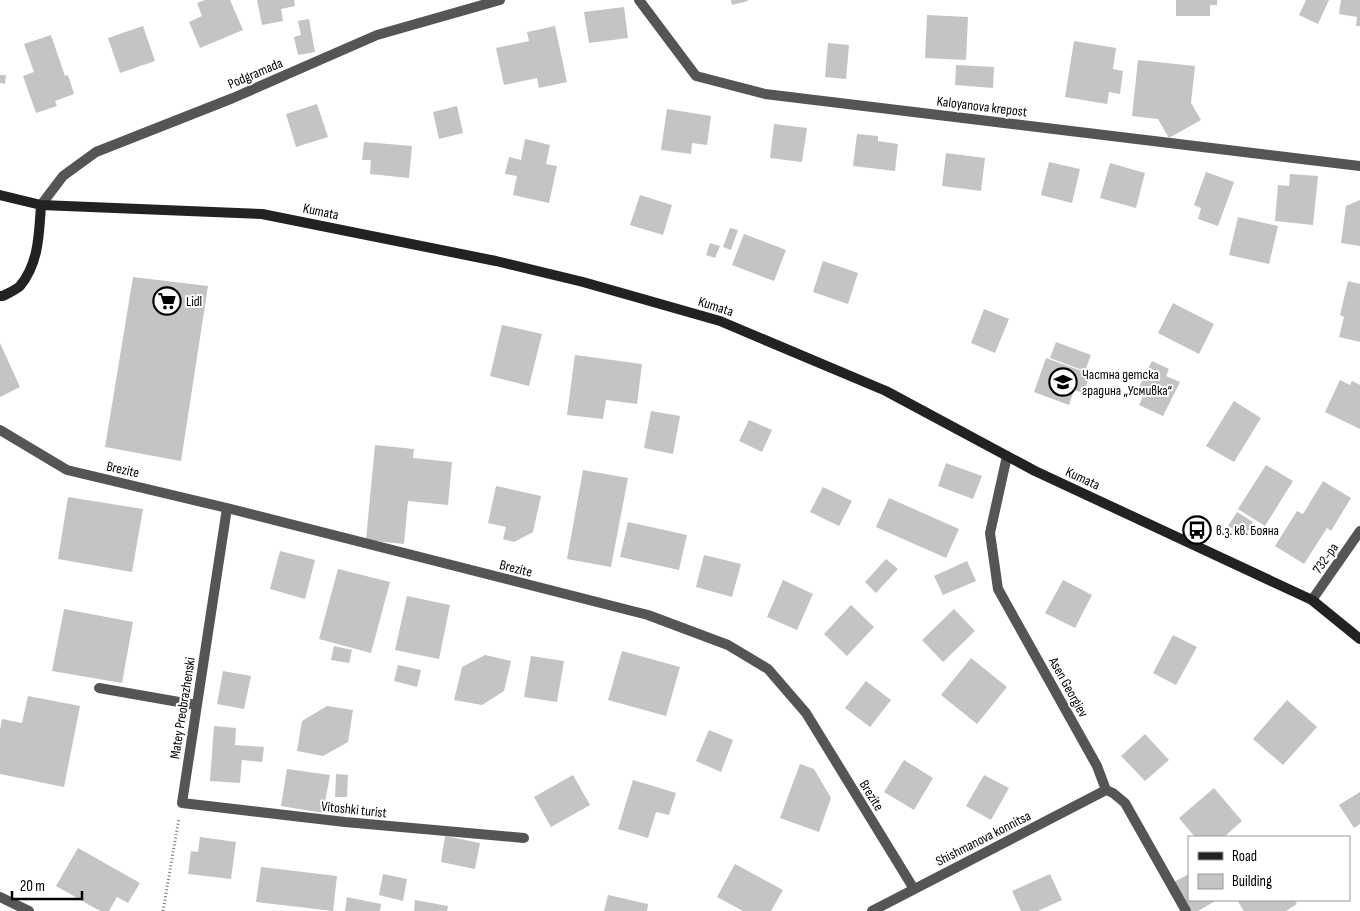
<svg xmlns="http://www.w3.org/2000/svg" width="1360" height="911" font-family="'Sofia Sans Condensed',sans-serif">
  <style>
    .building { fill: #c4c4c4 }
    .lines { fill: none; stroke-linecap: round; stroke-linejoin: round }
    .path { stroke: #777; stroke-width: 3; stroke-dasharray: 1 2.5; stroke-linecap: butt }
    .street { stroke: #555; stroke-width: 10 }
    .secondary { stroke: #222; stroke-width: 10 }
    .labels { text-anchor: middle; stroke-width: 4; stroke-linejoin: round; paint-order: stroke }
    .street-label { font-size: 14px; fill: #000; stroke: #fff }
    .poi-label { font-size: 14px; fill: #000; stroke: #fff; text-anchor: start }
  </style>
  <rect width="100%" height="100%" fill="#fff"/>
  <path class="building" d="M205 0H230L243 30 200 48 189 22 202 16 197 3Z
    M257 0H294L295 6 281 9 283 21 262 25Z
    M731 0H748V1L732 5Z
    M1176 0H1217V5H1210V16H1176Z
    M1306 0H1329L1318 24 1299 15Z
    M1341 0H1360V26H1356L1357 17 1339 14Z
    M624 7 628 38 589 43 584 12Z
    M927 15 968 17 966 60 925 58Z
    M309 19 315 52 298 55 294 37 301 35 298 21Z
    M143 26 155 61 120 73 108 38Z
    M555 26 567 82 539 88 537 78 504 85 496 48 529 41 527 32Z
    M51 35 65 76 68 75 74 94 55 101 57 106 36 113 23 76 34 72 24 44Z
    M1074 41 1116 48 1113 69 1123 71 1120 94 1109 92 1107 104 1065 97Z
    M828 43 849 45 846 79 825 77Z
    M1138 60 1195 66 1191 103 1201 120 1169 138 1158 119 1132 116Z
    M956 65 994 67 993 88 955 85Z
    M0 75H6L5 84 0 83Z
    M317 104 328 137 296 147 286 114Z
    M457 106 463 133 439 139 433 112Z
    M667 109 711 116 707 145 692 143 691 154 661 150Z
    M774 124 807 128 802 162 770 158Z
    M857 134 878 136V141L898 144 895 171 853 166Z
    M525 139 550 145 546 164 557 166 549 203 513 195 517 176 505 174 509 157 521 160Z
    M364 142 412 146 409 178 370 174 371 160H362Z
    M946 153 985 158 981 191 942 186Z
    M1049 162 1080 169 1072 203 1041 195Z
    M1110 163 1145 173 1136 208 1100 198Z
    M1206 172 1234 182 1218 226 1198 219 1201 208 1194 205Z
    M1290 174 1318 176 1313 225 1275 221 1278 185 1289 186Z
    M640 195 672 205 663 235 630 225Z
    M1360 200V246L1341 243 1346 206Z
    M1238 217 1278 226 1269 264 1229 255Z
    M730 228 738 230 731 250 723 247Z
    M744 234 786 250 774 281 732 265Z
    M710 243 720 246 715 258 706 255Z
    M823 261 858 273 848 304 813 292Z
    M133 277 208 286 181 461 105 447Z
    M1348 281 1360 284V342L1339 337 1344 317 1340 315Z
    M1173 303 1214 324 1199 354 1158 333Z
    M984 309 1009 319 995 353 971 343Z
    M502 325 542 334 529 386 490 376Z
    M1056 342 1091 355 1085 371 1050 358Z
    M0 343 20 387 0 397Z
    M575 355 642 364 637 404 606 400 603 419 567 415Z
    M1046 358 1090 374 1084 393 1074 390 1069 405 1034 392Z
    M1152 361 1169 369 1166 376 1180 382 1163 416 1139 405 1144 394 1137 391Z
    M1340 380 1350 385 1352 381 1360 385V429L1325 412Z
    M1234 401 1261 418 1234 462 1206 446Z
    M651 411 680 416 673 454 644 448Z
    M749 420 772 430 762 452 739 441Z
    M375 445 414 449 413 458 452 462 448 505 408 501 404 544 366 540Z
    M946 463 982 476 973 499 938 486Z
    M1266 465 1293 481 1265 526 1238 509Z
    M583 470 628 478 611 567 567 559Z
    M1323 481 1351 498 1331 531 1327 528 1304 564 1275 546 1297 511 1303 514Z
    M496 486 541 496 533 532 514 542 503 539 506 527 488 523Z
    M823 487 852 501 839 526 810 512Z
    M68 497 143 509 132 572 58 559Z
    M889 498 959 529 946 558 876 527Z
    M1237 512 1253 522 1245 536 1228 526Z
    M628 522 687 535 679 570 620 557Z
    M280 551 315 560 305 599 270 589Z
    M704 555 741 564 732 597 696 587Z
    M886 559 898 569 876 593 865 582Z
    M967 561 976 581 943 595 934 576Z
    M338 569 390 582 371 653 319 639Z
    M783 580 813 594 797 630 767 617Z
    M1063 580 1092 595 1075 628 1045 613Z
    M407 596 450 605 439 659 395 650Z
    M851 605 874 627 847 656 824 634Z
    M64 609 133 622 122 683 52 671Z
    M954 609 975 631 943 662 922 640Z
    M1173 635 1197 647 1176 685 1153 673Z
    M334 646 352 650 349 663 331 660Z
    M622 651 680 667 666 716 608 700Z
    M485 655 511 661 504 691 482 705 454 700 462 667Z
    M531 656 564 661 557 702 524 697Z
    M971 658 1007 687 977 724 941 695Z
    M398 665 421 670 417 687 394 681Z
    M223 671 251 676 244 709 217 704Z
    M866 681 891 700 870 727 845 708Z
    M28 696 80 706 64 787 0 774V730L2 719 22 723Z
    M1287 700 1317 727 1283 765 1253 739Z
    M327 706 353 710 348 742 323 756 297 751 302 721Z
    M214 726 236 728 235 745 264 747 262 762 242 760 240 783 210 781Z
    M709 730 733 740 721 772 696 761Z
    M1145 734 1169 760 1145 781 1121 756Z
    M904 760 933 778 914 810 884 792Z
    M800 764 814 769 831 798 819 832 780 818Z
    M287 769 330 775 323 813 281 806Z
    M336 774 348 775 347 797H335Z
    M573 775 590 805 551 827 534 797Z
    M984 775 1009 788 991 820 966 806Z
    M633 780 676 793 669 815 656 812 648 838 618 829Z
    M1214 788 1242 821 1224 837H1195L1179 818Z
    M1360 792V824L1354 828 1339 805Z
    M445 836 480 843 475 869 441 862Z
    M200 837 236 842 231 879 188 874 191 851 198 852Z
    M78 848 140 883 128 903 117 897 109 911H100L56 886Z
    M735 864 783 890 771 911H743L717 897Z
    M261 867 337 876 333 911 256 902Z
    M383 874 407 879 403 901 379 895Z
    M1050 874 1062 900 1038 911H1021L1012 891Z
    M1189 874V900H1217L1198 911H1191L1174 882Z
    M608 895 648 904 647 911H604Z
    M347 897 381 904 380 911H345Z
    M415 900 448 906 447 911H414Z
    M1237 900H1294L1297 904 1286 911H1244Z"/>
  <g class="lines">
    <path class="path" d="M163 911 179 818"/>
    <path class="street" d="M639 0 696 76 765 94 1360 166
      M41 205 63 176 96 152 233 98 377 35 500 0
      M0 430 67 470 227 508 648 615 728 645 768 669 806 713 914 889
      M1007 456 990 533 998 589 1097 766 1106 790 1113 793 1125 803 1186 911
      M227 508 182 803 345 822 524 838
      M1312 600 1360 531
      M99 688 196 705
      M0 897 29 911
      M872 911 1106 790"/>
    <path class="secondary" d="M0 195 41 205 262 214 496 261 583 282 720 321 886 391 1035 471 1312 600 1360 639
      M0 296H3C8 293 16 290 20 286 39 263 39 234 41 205"/>
  </g>
  <defs>
    <g id="supermarket-ring" transform="scale(1.4375)"><circle r="9.5" fill="#fff" stroke="#000" stroke-width="1.5"/><path d="M-6-5.5h2.5l.6 2H6L4.5 2H-2.5L-4.4-4H-6ZM-1.5 3.2a1.3 1.3 0 1 0 .1 0ZM3 3.2a1.3 1.3 0 1 0 .1 0Z" fill="#000"/></g>
    <g id="school-ring" transform="scale(1.4375)"><circle r="9.5" fill="#fff" stroke="#000" stroke-width="1.5"/><path d="M0-5L7-2L0 1L-7-2ZM-4 1L0 2.5L4 1V4Q0 6-4 4Z" fill="#000"/></g>
    <g id="bus-ring" transform="scale(1.4375)"><circle r="9.5" fill="#fff" stroke="#000" stroke-width="1.5"/><path d="M-5-6H5V4H4V6H2V4H-2V6H-4V4H-5ZM-3.5-4V0h7V-4ZM-3.5 1.2v1.5H-2V1.2ZM2 1.2v1.5H3.5V1.2Z" fill="#000"/></g>
  </defs>
  <g fill-rule="evenodd">
    <use href="#supermarket-ring" x="167" y="301"/>
    <use href="#school-ring" x="1063" y="382"/>
    <use href="#bus-ring" x="1197" y="530"/>
  </g>
  <g class="labels">
    <g class="street-label">
      <text transform="translate(255 73) rotate(-23)" y="5">Podgramada</text>
      <text transform="translate(982 106) rotate(7)" y="5">Kaloyanova krepost</text>
      <text transform="translate(321 211) rotate(12)" y="5">Kumata</text>
      <text transform="translate(716 306) rotate(18)" y="5">Kumata</text>
      <text transform="translate(123 469) rotate(13)" y="5">Brezite</text>
      <text transform="translate(1083 478) rotate(25)" y="5">Kumata</text>
      <text transform="translate(1325 558) rotate(-55)" y="5">732-ра</text>
      <text transform="translate(516 568) rotate(14)" y="5">Brezite</text>
      <text transform="translate(1069 687) rotate(61)" y="5">Asen Georgiev</text>
      <text transform="translate(182 708) rotate(-81)" y="5">Matey Preobrazhenski</text>
      <text transform="translate(872 795) rotate(58)" y="5">Brezite</text>
      <text transform="translate(354 809) rotate(6)" y="5">Vitoshki turist</text>
      <text transform="translate(983 838) rotate(-27)" y="5">Shishmanova konnitsa</text>
    </g>
    <g class="poi-label">
      <text x="186" y="306">Lidl</text>
      <text x="1082" y="379">Частна детска<tspan x="1082" dy="16">градина „Усмивка“</tspan></text>
      <text x="1216" y="535">в.з. кв. Бояна</text>
    </g>
  </g>
  <rect x="1188" y="836" width="162" height="65" fill="#ffffff" stroke="#999999"/>
  <rect x="1198" y="852" width="25" height="8" fill="#222222" stroke="#999999"/>
  <text x="1232" y="861" font-size="15" fill="#000000">Road</text>
  <rect x="1198" y="874" width="25" height="15" fill="#c4c4c4" stroke="#999999"/>
  <text x="1232" y="886" font-size="15" fill="#000000">Building</text>
  <path d="M12 891v8h70v-8" fill="none" stroke="#000000" stroke-width="2.5"/>
  <text x="20" y="891" font-size="15" fill="#000000" stroke="#ffffff" stroke-width="4" paint-order="stroke">20 m</text>
</svg>
